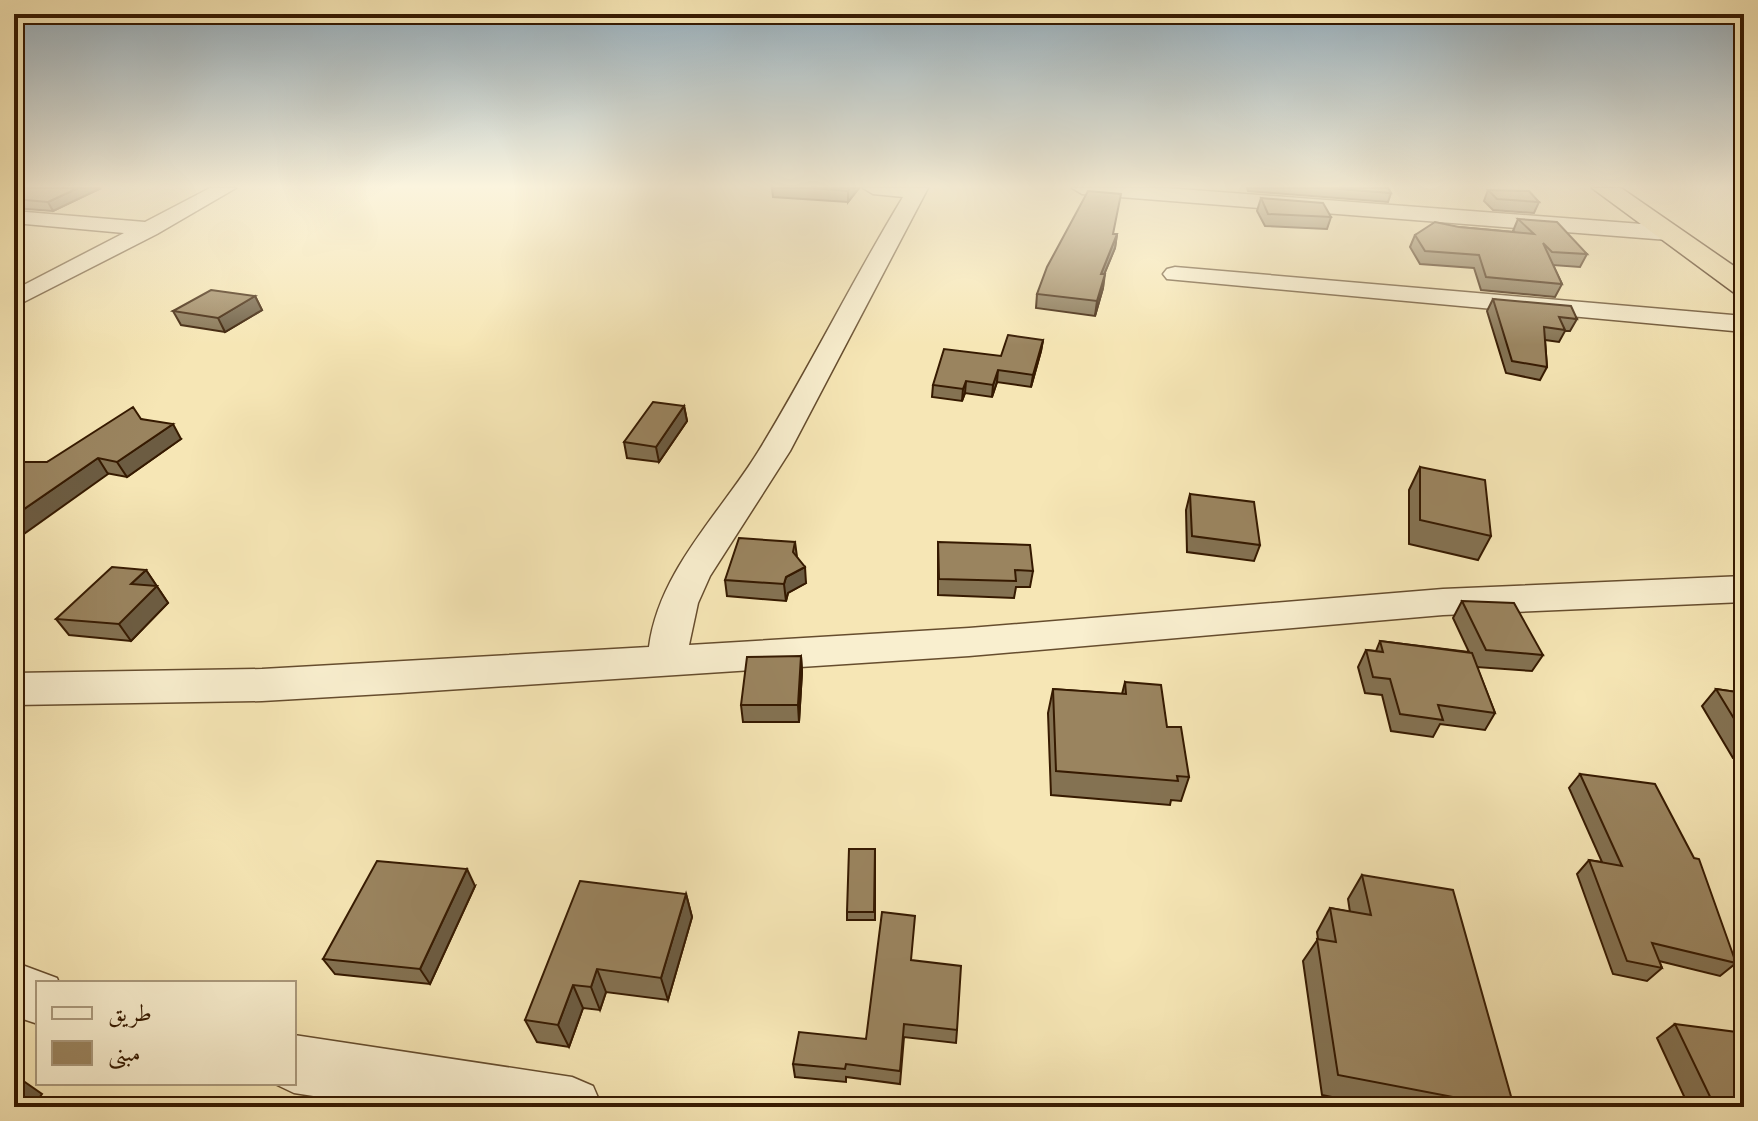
<svg xmlns="http://www.w3.org/2000/svg" width="1758" height="1121" font-family="'EB Garamond',Amiri,serif">
  <style>
    .lines { fill: none; stroke-linecap: round; stroke-linejoin: round }
    .minor-casing { stroke: #664d2e; stroke-width: 3 }
    .trunk-casing { stroke: #361a01; stroke-width: 3 }
    .minor { fill: #f9efcf; fill-rule: evenodd }
    .trunk { fill: #f6e6b5; fill-rule: evenodd }
    .wall { fill: #847252; stroke: #361a01; stroke-width: 2 }
    .shaded-wall { fill: #6c5c42; stroke: #361a01; stroke-width: 2 }
    .building { fill: #9a845f; stroke: #361a01; stroke-width: 2 }
  </style>
  <rect width="100%" height="100%" fill="#f6e6b5"/>
  <filter id="stains"><feTurbulence type="fractalNoise" baseFrequency=".0025" numOctaves="4"/><feColorMatrix values="0 0 0 0 .2 0 0 0 0 .09 0 0 0 0 .02 0 0 0 .5 -.17"/></filter>
  <radialGradient id="worn" r=".72"><stop offset=".6" stop-color="#630" stop-opacity="0"/><stop offset="1" stop-color="#630" stop-opacity=".3"/></radialGradient>
  <g class="lines">
    <g class="minor-casing">
      <path id="minor" d="M210 188H236L157 234 14 307V290L124 233 14 223V211L145 222Z
        M863 188H928L790 451 710 576 698 603 689 645 969 628 1443 589 1744 576V602L1443 615 969 656 400 693 262 701 14 705V673L262 669 649 647C659 571 719 515 758 452 809 369 852 281 903 197L873 194Z
        M1072 188H1166L1668 226 1679 233 1668 240 1082 194Z
        M1175 267 1744 316V332L1167 279 1163 274 1167 269Z
        M14 962 57 978 59 983H38V1024L14 1016Z
        M294 1035 572 1077 593 1086 602 1107H384L294 1093 273 1083H294Z"/>
    </g>
    <g class="trunk-casing">
      <path id="trunk" d="M1592 188H1621L1744 273V295L1733 292Z"/>
    </g>
    <use href="#minor" class="minor"/>
    <use href="#trunk" class="trunk"/>
  </g>
  <path class="wall" d="M14 188H101L53 211 14 208Z
    M772 188H859L848 202 773 197Z
    M1247 188H1388L1391 193 1388 202 1248 191Z
    M1488 190 1539 202 1534 213 1493 210 1484 201Z
    M1261 198 1331 217 1327 229 1265 226 1257 211Z
    M1518 219 1587 254 1580 267 1553 265 1562 284 1555 297 1481 290 1474 268 1420 264 1410 247 1415 235 1459 227 1515 232 1513 231Z
    M1113 234H1117L1115 248 1104 274 1103 288 1095 316 1036 308 1037 294Z
    M255 296 262 310 225 332 181 325 173 311Z
    M1493 299 1577 319 1570 331H1565L1559 342 1545 340 1547 367 1540 380 1506 373 1487 311Z
    M1043 340 1041 351 1031 387 997 382 992 397 965 393 962 401 932 397 933 385 1001 356Z
    M684 406 687 421 659 462 627 458 624 442Z
    M141 419 181 439 127 477 47 462Z
    M1420 467 1491 536 1478 560 1409 544V490Z
    M1190 494 1260 545 1254 561 1187 552 1186 510Z
    M795 542 797 557 806 583 788 593 786 601 727 596 725 580Z
    M938 542 1033 571 1030 587H1016L1014 598 938 595Z
    M146 570 168 603 131 641 69 635 56 619Z
    M1462 601 1543 655 1532 671 1477 667 1495 713 1485 730 1440 724 1433 737 1391 731 1382 695 1365 693 1358 667 1366 650 1376 651 1380 641 1469 652 1453 618Z
    M801 656 802 672 799 722H743L741 705Z
    M1125 682 1167 727 1189 777 1181 801 1171 800 1170 805 1051 795 1048 713 1053 689 1122 694Z
    M1716 689 1744 693V760L1733 758 1702 706Z
    M1580 774 1736 963 1720 976 1659 961 1662 968 1647 981 1613 974 1577 874 1589 860 1602 862 1569 788Z
    M875 849V920H847V912Z
    M1362 875 1514 1107H1381L1322 1095 1303 961 1318 939 1317 932 1330 908 1350 912 1348 899Z
    M475 886 430 984 335 974 323 959Z
    M686 894 692 917 668 1000 606 992 600 1010 583 1008 569 1047 537 1042 525 1020Z
    M911 960 957 1030 956 1043 904 1037 900 1084 846 1077V1082L795 1077 793 1064 866 1039Z
    M1675 1024 1744 1107H1689L1657 1038Z"/>
  <path class="shaded-wall" d="M78 188H101L53 211 48 202Z
    M850 188H859L848 202V191Z
    M1117 234 1115 248 1099 287 1101 274Z
    M1105 274 1103 288 1095 316 1097 301Z
    M255 296 262 310 225 332 218 318Z
    M1043 340 1041 351 1031 387 1033 375Z
    M998 370 997 382 992 397 993 385Z
    M966 381 965 393 962 401 963 389Z
    M684 406 687 421 659 462 656 447Z
    M173 424 181 439 127 477 117 462Z
    M98 458 108 474 14 541V516Z
    M805 567 806 583 788 593 786 601 784 584 786 577Z
    M146 570 168 603 131 641 119 624 131 584Z
    M801 656 802 672 799 722 798 705Z
    M467 869 475 886 430 984 420 969Z
    M686 894 692 917 668 1000 661 978Z
    M597 969 606 992 600 1010 591 987Z
    M573 985 583 1008 569 1047 558 1025Z
    M22 1080 42 1094 32 1107H14V1090Z"/>
  <path class="building" d="M14 188H78L48 202 14 199Z
    M813 188H850L848 191Z
    M1327 188H1388L1391 193Z
    M1488 190 1529 191 1539 202 1497 199Z
    M1088 191 1121 194 1113 234H1117L1101 274H1105L1097 301 1037 294 1047 267Z
    M1261 198 1323 203 1331 217 1268 214Z
    M1518 219 1557 222 1587 254 1552 252 1543 243 1562 284 1486 277 1479 255 1425 251 1415 235 1435 222 1459 227 1534 234Z
    M211 290 255 296 218 318 173 311Z
    M1493 299 1571 306 1577 319 1559 317 1565 330 1544 327 1547 367 1512 361Z
    M1008 335 1043 340 1033 375 998 370 993 385 966 381 963 389 933 385 944 349 1001 356Z
    M653 402 684 406 656 447 624 442Z
    M133 407 141 419 173 424 117 462 98 458 14 516V462H47Z
    M1420 467 1485 480 1491 536 1420 520Z
    M1190 494 1254 502 1260 545 1192 536Z
    M739 538 795 542 793 552 805 567 786 577 784 584 725 580Z
    M938 542 1030 545 1033 571 1015 570 1016 581 939 579Z
    M112 567 146 570 131 584 157 586 119 624 56 619Z
    M1462 601 1514 603 1543 655 1486 650Z
    M1380 641 1472 653 1495 713 1438 705 1443 720 1400 714 1390 679 1373 677 1366 650 1383 652Z
    M801 656 798 705H741L747 657Z
    M1125 682 1161 685 1167 727H1181L1189 777 1177 776 1178 781 1056 771 1053 689 1126 694Z
    M1716 689 1744 693V735Z
    M1580 774 1655 784 1694 858 1699 859 1736 963 1652 943 1662 968 1627 961 1589 860 1622 866Z
    M849 849H875L874 912H847Z
    M377 861 467 869 420 969 323 959Z
    M1362 875 1453 890 1514 1107H1505L1338 1075 1317 939 1336 942 1330 908 1371 915Z
    M580 881 686 894 661 978 597 969 591 987 573 985 558 1025 525 1020Z
    M882 912 915 916 911 960 961 966 957 1030 904 1024 900 1071 846 1064 845 1069 793 1064 799 1032 866 1039Z
    M1675 1024 1744 1033V1107H1715Z
    M14 1078 22 1080 14 1090Z"/>
  <linearGradient id="sky" x2="0" y2="1"><stop stop-color="#93acbb"/><stop offset="0.54" stop-color="#fbf4de"/><stop offset="1" stop-color="#fbf4de" stop-opacity="0"/></linearGradient>
  <rect width="1758" height="345" fill="url(#sky)"/>
  <rect width="1758" height="1121" fill="none" stroke="#f6e6b5" stroke-width="48"/>
  <rect x="16" y="16" width="1726" height="1089" fill="none" stroke="#361a01" stroke-width="4"/>
  <rect x="24" y="24" width="1710" height="1073" fill="none" stroke="#361a01" stroke-width="2"/>
  <rect x="36" y="981" width="260" height="104" fill="#f9efcf" stroke="#ab9a7d" stroke-width="2"/>
  <rect x="52" y="1007" width="40" height="12" fill="#f9efcf" stroke="#ab9a7d" stroke-width="2"/>
  <text x="108" y="1021" font-size="24" fill="#361a01">طريق</text>
  <rect x="52" y="1041" width="40" height="24" fill="#9a845f" stroke="#ab9a7d" stroke-width="2"/>
  <text x="108" y="1061" font-size="24" fill="#361a01">مبنى</text>
  <rect width="100%" height="100%" filter="url(#stains)"/>
  <rect width="100%" height="100%" fill="url(#worn)"/>
</svg>
